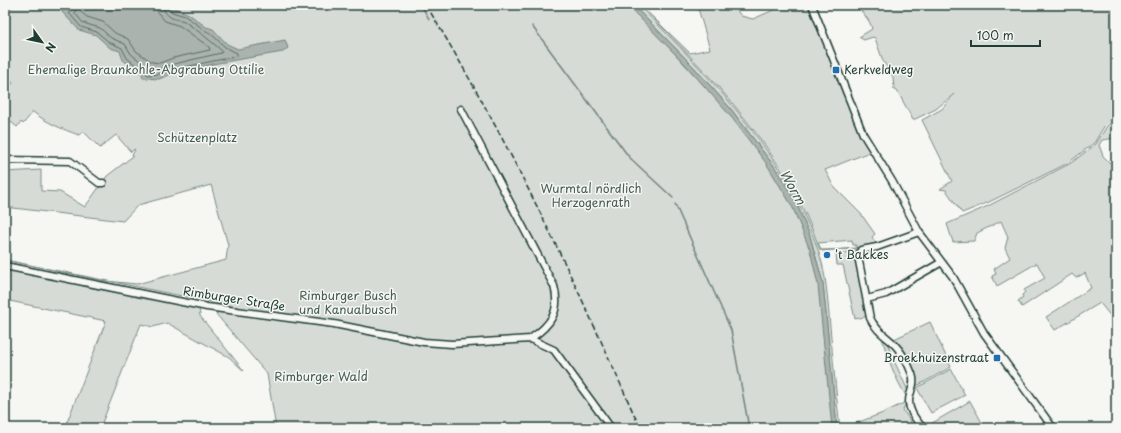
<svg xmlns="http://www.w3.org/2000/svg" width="1121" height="433" font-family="'Playpen Sans',sans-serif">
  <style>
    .green { fill: #d6dbd6; stroke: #7a8c85; fill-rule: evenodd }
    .water { fill: #aab3ae; stroke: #72847d }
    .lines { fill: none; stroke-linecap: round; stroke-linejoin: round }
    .shore { stroke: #576c65; stroke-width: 1 }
    .stream { stroke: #72847d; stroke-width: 1.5 }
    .minor-casing { stroke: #1f3d34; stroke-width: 9 }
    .minor { stroke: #f6f6f2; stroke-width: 6 }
    .rail { stroke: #1f3d34; stroke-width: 1.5; stroke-dasharray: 6 3; stroke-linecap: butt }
    .poi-dot { fill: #1f6fb2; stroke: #f6f6f2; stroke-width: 1.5 }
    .labels { text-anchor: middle; stroke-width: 3; stroke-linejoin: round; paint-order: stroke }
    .park-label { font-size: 12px; fill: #445d54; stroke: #f6f6f2 }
    .poi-label { font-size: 12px; fill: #1f3d34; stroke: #f6f6f2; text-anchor: start }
    .street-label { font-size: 12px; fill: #1f3d34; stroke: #f6f6f2 }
    .water-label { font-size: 13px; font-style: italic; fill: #425a52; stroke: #f6f6f2 }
  </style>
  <rect width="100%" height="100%" fill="#f6f6f2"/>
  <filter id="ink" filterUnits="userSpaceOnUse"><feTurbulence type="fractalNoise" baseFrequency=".025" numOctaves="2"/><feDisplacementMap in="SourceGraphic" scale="8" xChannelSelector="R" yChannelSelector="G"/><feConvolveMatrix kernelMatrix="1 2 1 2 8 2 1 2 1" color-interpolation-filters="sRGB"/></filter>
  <g filter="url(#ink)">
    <path class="green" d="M5 5H630L733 117 782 182 804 225 822 292 835 428H276L267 374 216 314 220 311 229 313 237 311 5 264V262L225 307 241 308 5 260 105 281 137 284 226 260 228 245 211 185 138 205 123 221 5 207V172L41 170V191L60 192 85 207 107 176 133 156 132 155 135 150 134 149 131 152 116 135 100 148 83 131 79 135C62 129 47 123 33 112L23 124 21 122 17 127 5 117V92L13 83 5 74Z
      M633 5H638C710 76 794 163 822 263 827 283 828 305 830 326 833 360 836 394 840 428H837L823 283 810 236 795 200 774 166 731 109 692 65Z
      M640 5 690 53 710 49 697 5H733L741 16 753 19 785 5H810L872 151 825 170 834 187 861 214 875 234 872 237 877 245 860 249 820 250C788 154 710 75 640 5ZM852 240 853 245H856V248L822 251 818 243Z
      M858 5H1116V113L1105 125 1094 143 1068 163 989 202 962 213 946 190 940 189 952 181 922 120 942 109 954 94 936 109 913 120 898 92 894 90 893 77 883 61 875 38 873 37 864 40 859 37 872 29C870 18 861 14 858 5Z
      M1116 116V138L1102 140 1099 145 1103 156 1116 169V323L1100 303 1055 330 1046 317 1091 288 1085 273 1076 278 1072 274 1022 307 1018 301 1023 297 1022 295 1025 292 1024 290 1045 278 1037 263 997 286 992 276 996 274 994 269 1010 258 1005 248 1008 237 1001 221 977 233 974 241 953 242 947 224 988 206 1071 163 1096 144 1107 126Z
      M850 252 857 253 868 316 855 319 843 265H837L836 253Z
      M5 268 93 288 199 308 200 316 244 371 229 357 167 323 153 327 141 324 100 428H70L66 425 106 321 5 300Z
      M930 322 951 367 915 387C919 371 901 353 892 340Z
      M881 334 886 338 891 354 909 393 908 399C895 379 887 357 881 334Z
      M951 369 965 395 931 413 917 388Z
      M970 401 985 428H928L927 426Z
      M906 402 903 410 911 422 912 428H843L883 413Z"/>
    <path class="water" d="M66 5 169 6 189 14 206 27 213 29 227 44 238 49 285 40 288 48 283 52 218 63 177 72 159 79 143 78 142 74 123 60 120 51 110 48 96 35 79 30 62 12V9H66Z
      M627 5H633L692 65 731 109 774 166 795 200 810 236 823 283 837 428H832L818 285 810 250 792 206 766 163 732 118 684 63Z"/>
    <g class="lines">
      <path class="shore" d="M70 5 69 13 81 27 97 32 109 42 122 48 127 58 148 75 159 74 180 68 237 56V53L225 47 210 33 204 30 198 25 185 16 172 12 168 5
        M76 5 75 13 83 23 100 28 111 38 125 44 131 54 150 69H159L174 64 221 53 222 51C210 40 197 30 184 21 179 19 173 20 169 16 165 13 163 9 163 5
        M82 5 81 12 87 17 103 22 115 33 128 39 136 51 152 62 160 63 173 58 210 50 209 47 180 26 165 21 158 13 157 5"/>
      <path class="stream" d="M421 5 429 19
        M532 26 629 157 673 198
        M675 204 731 330 749 428"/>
      <g class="minor-casing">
        <path id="minor" d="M812 5 863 134 892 181 919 232 953 277 984 333 1053 428
          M461 109 554 286C561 311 551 325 530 339
          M5 160 70 161 99 183H103
          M919 232 877 247 861 250 858 256 870 318C875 329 884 335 893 343 901 351 908 363 912 374 915 382 912 388 910 395 906 408 915 419 923 428
          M5 266 207 307 334 324 424 342 452 344 530 339 554 350 611 428
          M867 299 886 294 940 263"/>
      </g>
      <use href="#minor" class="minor"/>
      <path class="rail" d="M426 5C509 140 576 283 640 428"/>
    </g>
  </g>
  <g class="poi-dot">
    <rect x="832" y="66" width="8" height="8" rx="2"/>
    <circle cx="827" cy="255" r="4"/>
    <rect x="993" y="354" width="8" height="8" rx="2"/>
  </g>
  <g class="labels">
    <g class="park-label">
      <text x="146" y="74">Ehemalige Braunkohle-Abgrabung Ottilie</text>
      <text x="197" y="142">Schützenplatz</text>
      <text x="591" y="193">Wurmtal nördlich<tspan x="591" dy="14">Herzogenrath</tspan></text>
      <text x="348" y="300">Rimburger Busch<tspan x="348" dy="14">und Kanualbusch</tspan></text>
      <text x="321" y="381">Rimburger Wald</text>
    </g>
    <g class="poi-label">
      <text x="844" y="74">Kerkveldweg</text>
      <text x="835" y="259">'t Bakkes</text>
      <text x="989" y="362" text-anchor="end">Broekhuizenstraat</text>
    </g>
    <g class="street-label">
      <text transform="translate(234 299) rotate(9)" y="4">Rimburger Straße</text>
    </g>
    <g class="water-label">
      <text transform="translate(793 187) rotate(61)" y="5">Worm</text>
    </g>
  </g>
  <rect width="1121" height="433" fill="none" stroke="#f6f6f2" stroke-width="20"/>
  <rect x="10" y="10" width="1101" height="413" fill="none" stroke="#1f3d34" stroke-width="1.5" filter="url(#ink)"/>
  <g transform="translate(42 42) rotate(123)" stroke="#f6f6f2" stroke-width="3" paint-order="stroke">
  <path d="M0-3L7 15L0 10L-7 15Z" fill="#1f3d34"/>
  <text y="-6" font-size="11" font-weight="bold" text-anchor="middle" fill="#1f3d34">N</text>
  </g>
  <path d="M971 40v6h69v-6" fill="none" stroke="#1f3d34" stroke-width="2"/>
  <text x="977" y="40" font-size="12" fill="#1f3d34" stroke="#f6f6f2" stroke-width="3" paint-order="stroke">100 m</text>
</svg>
